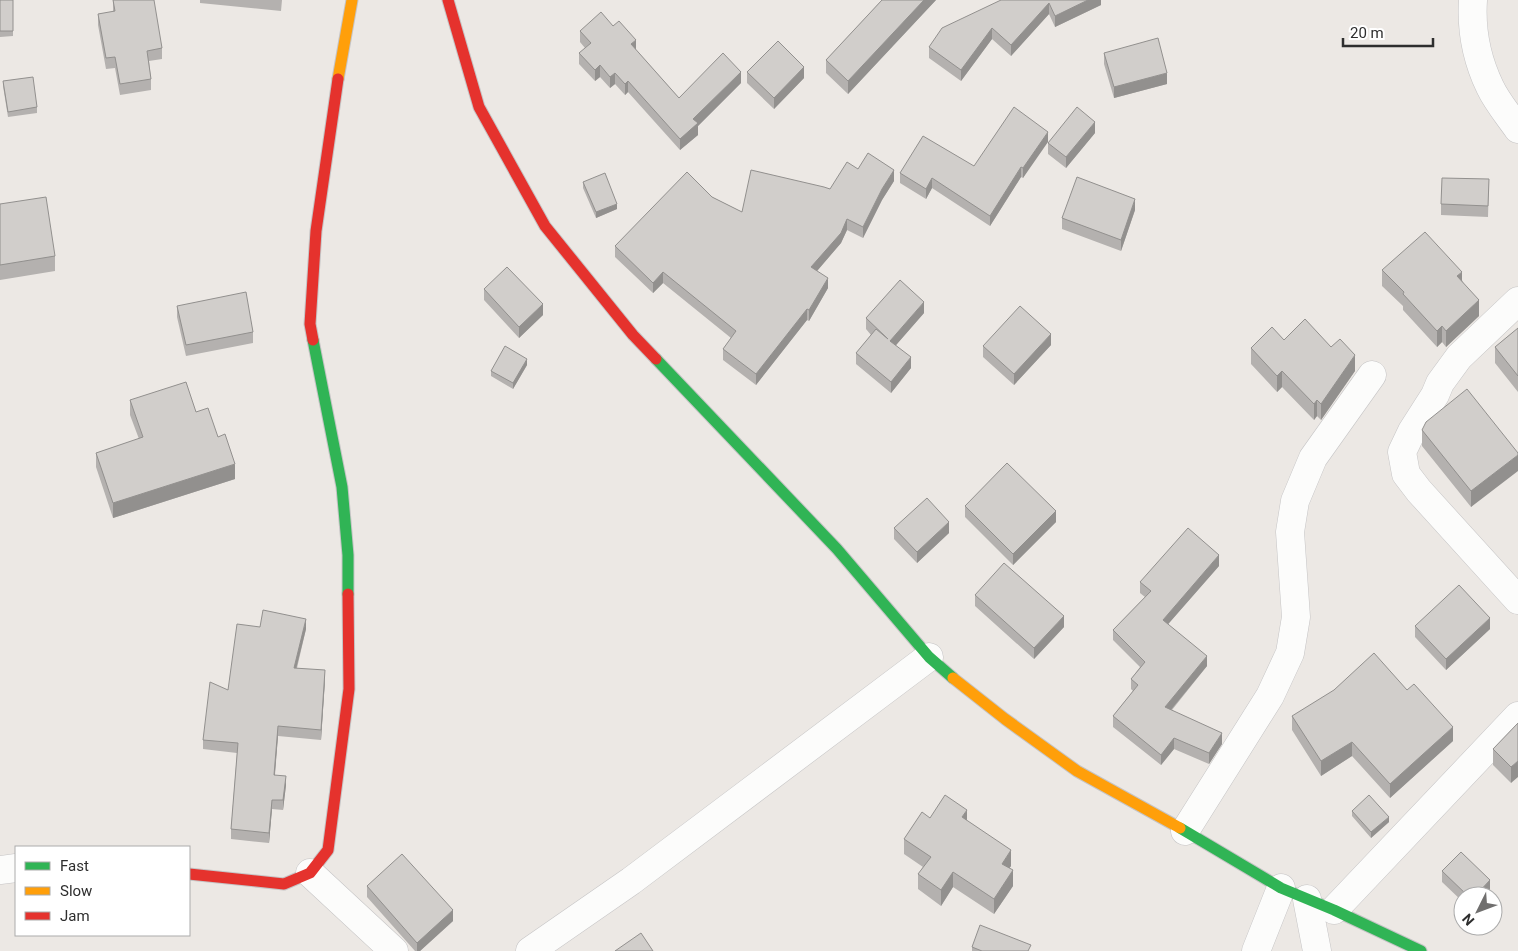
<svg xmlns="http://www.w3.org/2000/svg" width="1518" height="951" font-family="Roboto,sans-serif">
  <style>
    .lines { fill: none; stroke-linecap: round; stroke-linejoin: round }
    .street-casing { stroke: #c5c4c5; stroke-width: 29 }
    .fast-casing { stroke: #c5c4c5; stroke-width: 13 }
    .slow-casing { stroke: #c5c4c5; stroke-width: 13 }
    .jam-casing { stroke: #c5c4c5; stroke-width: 13 }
    .street { stroke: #fcfcfb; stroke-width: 28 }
    .fast { stroke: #30b455; stroke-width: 11 }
    .slow { stroke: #ff9f0a; stroke-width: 11 }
    .jam { stroke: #e5322d; stroke-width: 11 }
    .wall { fill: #b4b1af }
    .shaded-wall { fill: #92908e }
    .building { fill: #d1cecb; stroke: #92908e }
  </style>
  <rect width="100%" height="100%" fill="#ece8e4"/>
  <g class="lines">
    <g class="street-casing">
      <path id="street" d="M1473 0C1471 30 1477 60 1490 87 1497 102 1509 116 1518 129
        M1518 301 1459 357 1440 383 1435 395 1412 431 1402 452 1406 474 1419 491 1518 600
        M1185 831 1270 696 1290 653 1296 617 1290 532 1295 501 1313 458 1372 375
        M0 870 16 868
        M310 873 394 951
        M1307 899 1317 951
        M1334 910 1518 716
        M530 951 631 881 929 657
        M1256 951 1281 888"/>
    </g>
    <g class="fast-casing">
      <path id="fast" d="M313 340 342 487 348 555V594
        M656 359 837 549 929 657 953 678
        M1180 828 1281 888 1334 910 1421 951"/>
    </g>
    <g class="slow-casing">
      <path id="slow" d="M338 79 352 0
        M953 678 1005 719 1077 771 1180 828"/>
    </g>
    <g class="jam-casing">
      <path id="jam" d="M448 0 479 107 545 226 633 335 656 359
        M313 340 310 324 316 231 338 79
        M189 874 284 884 310 873 328 850 349 689 348 594"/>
    </g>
    <use href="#street" class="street"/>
    <use href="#fast" class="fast"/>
    <use href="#slow" class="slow"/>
    <use href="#jam" class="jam"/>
  </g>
  <path class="wall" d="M0 0H13V36L0 37Z
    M113 0 162 48V59L149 61 151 79V90L120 95 115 68 106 69 98 25V14L113 12Z
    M200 0H282L281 11 200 3Z
    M882 0H936L848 94 826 73V60Z
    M1001 0H1101V5L1055 27 1049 14 1011 56 992 39 961 81 929 58V47Z
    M580 31 636 50 679 98 741 83 698 126V135L680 150 628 92 625 95 615 84 610 88 600 77 595 81 579 64V53L585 48 580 42Z
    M1104 53 1167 84 1114 98 1104 64Z
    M747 72 804 78 774 109 747 83Z
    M3 81 37 107V113L8 117 3 86Z
    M1048 132 1023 178 1021 177 990 226 932 188 926 199 900 183V173L974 166Z
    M1095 133 1066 168 1048 154V143Z
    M1489 179 1488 217 1441 215V204Z
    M894 181 882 200 863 238 847 230 841 243 817 271 828 288 809 321 807 320 756 385 723 360V349L731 338 663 283 653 293 615 257V246L712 197 742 212 830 189Z
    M583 182 617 209 596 218 583 188Z
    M0 204 55 256V271L0 280Z
    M1135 210 1121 251 1062 229V218Z
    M1382 270 1462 280 1479 316 1446 347 1442 342 1437 347 1403 310V306L1382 286Z
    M484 289 543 315 519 338 484 300Z
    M177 306 253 332V343L186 356 177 317Z
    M924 313 896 345 911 368 891 393 856 364V353L871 335 866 329V318Z
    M1518 328V392L1495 363V347Z
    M1284 340 1355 371 1321 420 1317 416 1314 420 1282 387 1277 392 1251 364V348Z
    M1051 345 1014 385 983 357V346Z
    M527 365 513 389 491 376V371Z
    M130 400 196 412 235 479 113 518 96 467V453L139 439 130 415Z
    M1422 430 1518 453 1471 507 1422 446Z
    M965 506 1056 522 1013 565 965 517Z
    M894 528 949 533 917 563 894 539Z
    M1219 566 1168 624 1207 666 1172 710 1222 744 1209 764 1174 749 1161 765 1113 727V716L1133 691 1131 689V679L1140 667 1113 640V630L1145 597 1140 593V582Z
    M975 595 1064 627 1034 659 975 606Z
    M1415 626 1490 629 1446 670 1415 637Z
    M260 627 306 629 297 668 325 680 321 740 278 736 275 775 286 785 283 810 272 809 269 843 231 839V829L237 753 203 749V740Z
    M1292 716 1453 741 1390 798 1352 756 1321 776 1292 730Z
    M1518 723 1511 783 1493 765V749Z
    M1352 811 1389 822 1371 838 1352 816Z
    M967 821 1011 866 1009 868 1013 886 994 914 953 887 941 906 918 889V874L923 867 904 854V839Z
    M1442 871 1490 891 1486 896H1463V902L1442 882Z
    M367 886 453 921 420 951H415L367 897Z
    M972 947 1031 951H972Z"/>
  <path class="shaded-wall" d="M924 0H936L848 94V81Z
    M1088 0H1101V5L1055 27V16Z
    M1049 3V14L1011 56V45Z
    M992 28V39L961 81V70Z
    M636 40V51L631 44Z
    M600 65V77L595 81V70Z
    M804 67V78L774 109V98Z
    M741 72V83L698 126V135L680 150V139L693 119Z
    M615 73V84L610 88V77Z
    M1167 73V84L1114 98V87Z
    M628 81V92L625 95V84Z
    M1095 122V133L1066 168V157Z
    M1048 132V142L1023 178V168Z
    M1021 167V177L990 226V216Z
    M894 170V181L882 200 863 238V227L882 189Z
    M932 178V188L926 199V189Z
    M1135 199V210L1121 251V240Z
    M617 204V209L596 218V212Z
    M847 219V230L841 243 811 278V267Z
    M663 272V283L653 293V283Z
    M1462 272V288L1457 276Z
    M828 278V288L809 321V310Z
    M1479 300V316L1446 347V331Z
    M924 302V313L890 352V341Z
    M543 304V315L519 338V327Z
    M807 309V320L756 385V374Z
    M1442 326V342L1437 347V331Z
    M1051 334V345L1014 385V374Z
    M1355 355V371L1321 420V404Z
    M911 357V368L891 393V382Z
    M527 359V365L513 389V383Z
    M1282 371V387L1277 392V376Z
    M1317 400V416L1314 420V404Z
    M1518 455V471L1471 507V491Z
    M235 464V479L113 518V503Z
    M1056 511V522L1013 565V554Z
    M949 522V533L917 563V552Z
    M1219 555V566L1163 630V620Z
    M1064 616V627L1034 659V648Z
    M1490 618V629L1446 670V659Z
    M306 619V629L294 677V668Z
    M1207 656V666L1165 717V707Z
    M325 670V680L321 740V730Z
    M278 726V736L274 784V775Z
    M1453 727V741L1390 798V784Z
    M1222 733V744L1209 764V753Z
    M1174 738V749L1161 765V755Z
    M1352 742V756L1321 776V761Z
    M1518 761V777L1511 783V767Z
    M286 776V785L283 810V800Z
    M272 800V809L269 843V833Z
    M967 810V825L962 817Z
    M1389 817V822L1371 838V832Z
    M1011 850V866L1002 879V864Z
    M1013 870V886L994 914V899Z
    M953 872V887L941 906V890Z
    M1490 880V891L1486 896H1475Z
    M453 910V921L420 951H417V943Z"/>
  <path class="building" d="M0 0H13V31H0Z
    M113 0H154L162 48 147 51 151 79 120 84 115 57 106 58 98 14 115 11Z
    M882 0H924L848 81 826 60Z
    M1001 0H1088L1055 16 1049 3 1011 45 992 28 961 70 929 47 942 28Z
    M601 12 613 26 619 21 636 40 631 44 679 98 723 53 741 72 693 119 698 123 680 139 628 81 625 84 615 73 610 77 600 65 595 70 579 53 591 43 580 31Z
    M1158 38 1167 73 1114 87 1104 53Z
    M778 41 804 67 774 98 747 72Z
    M33 77 37 107 8 112 3 81Z
    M1014 107 1048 132 1023 168 1021 167 990 216 932 178 926 189 900 173 923 136 974 166Z
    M1077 107 1095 122 1066 157 1048 143Z
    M868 153 894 170 882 189 863 227 847 219 841 233 811 267 828 278 809 310 807 309 756 374 723 349 736 331 663 272 653 283 615 246 687 172 712 197 742 212 751 170 824 187 830 189 847 162 858 169Z
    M605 173 617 204 596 212 583 182Z
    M1077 177 1135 199 1121 240 1062 218Z
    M1442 178 1489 179 1488 206 1441 204Z
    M46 197 55 256 0 265V204Z
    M1425 232 1462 272 1457 276 1479 300 1446 331 1442 326 1437 331 1403 294 1404 292 1382 270Z
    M507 267 543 304 519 327 484 289Z
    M900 280 924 302 890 341 911 357 891 382 856 353 876 329 888 339 866 318Z
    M246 292 253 332 186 345 177 306Z
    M1020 306 1051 334 1014 374 983 346Z
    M1305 319 1331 347 1340 339 1355 355 1321 404 1317 400 1314 404 1282 371 1277 376 1251 348 1272 327 1284 340Z
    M1518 328V376L1495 347Z
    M505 346 527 359 513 383 491 371Z
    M186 382 196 412 208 408 218 437 225 434 235 464 113 503 96 453 143 437 130 400Z
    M1467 389 1518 453V455L1471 491 1422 430 1426 422Z
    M1007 463 1056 511 1013 554 965 506Z
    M927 498 949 522 917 552 894 528Z
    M1188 528 1219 555 1163 620 1207 656 1165 707 1222 733 1209 753 1174 738 1161 755 1113 716 1138 685 1131 679 1145 662 1113 630 1151 591 1140 582Z
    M1004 563 1064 616 1034 648 975 595Z
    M1459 585 1490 618 1446 659 1415 626Z
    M263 610 306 619 294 668 325 670 321 730 278 726 274 775 286 776 283 800H272L269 833 231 829 238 743 203 740 210 682 228 690 237 624 260 627Z
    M1374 653 1407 690 1414 684 1453 727 1390 784 1352 742 1321 761 1292 716 1334 690Z
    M1518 723V761L1511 767 1493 749Z
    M945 795 967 810 962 817 1011 850 1002 864 1013 870 994 899 953 872 941 890 918 874 931 857 904 839 922 812 930 818Z
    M1369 795 1389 817 1371 832 1352 811Z
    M1461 852 1490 880 1475 896H1468L1442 871Z
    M402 854 453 910 417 943 367 886Z
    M980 925 1031 945 1028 951H982L972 947Z
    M641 933 653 951H615Z"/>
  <rect x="15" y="846" width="175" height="90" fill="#ffffff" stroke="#ababab"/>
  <rect x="25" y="862" width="25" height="8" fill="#30b455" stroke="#ababab"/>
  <text x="60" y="871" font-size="15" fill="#2e2e2e">Fast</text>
  <rect x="25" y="887" width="25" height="8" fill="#ff9f0a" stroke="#ababab"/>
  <text x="60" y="896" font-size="15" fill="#2e2e2e">Slow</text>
  <rect x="25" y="912" width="25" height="8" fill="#e5322d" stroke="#ababab"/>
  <text x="60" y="921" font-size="15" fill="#2e2e2e">Jam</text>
  <g transform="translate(1478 911) rotate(228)"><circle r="24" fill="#ffffff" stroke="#ababab"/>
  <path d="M0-4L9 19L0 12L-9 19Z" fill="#706f6e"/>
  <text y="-8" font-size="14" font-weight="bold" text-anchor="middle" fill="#2e2e2e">N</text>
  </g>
  <path d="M1343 38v8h90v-8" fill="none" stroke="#2e2e2e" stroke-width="2.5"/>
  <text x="1350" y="38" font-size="15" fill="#2e2e2e" stroke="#ffffff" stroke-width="4" paint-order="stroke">20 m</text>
</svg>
